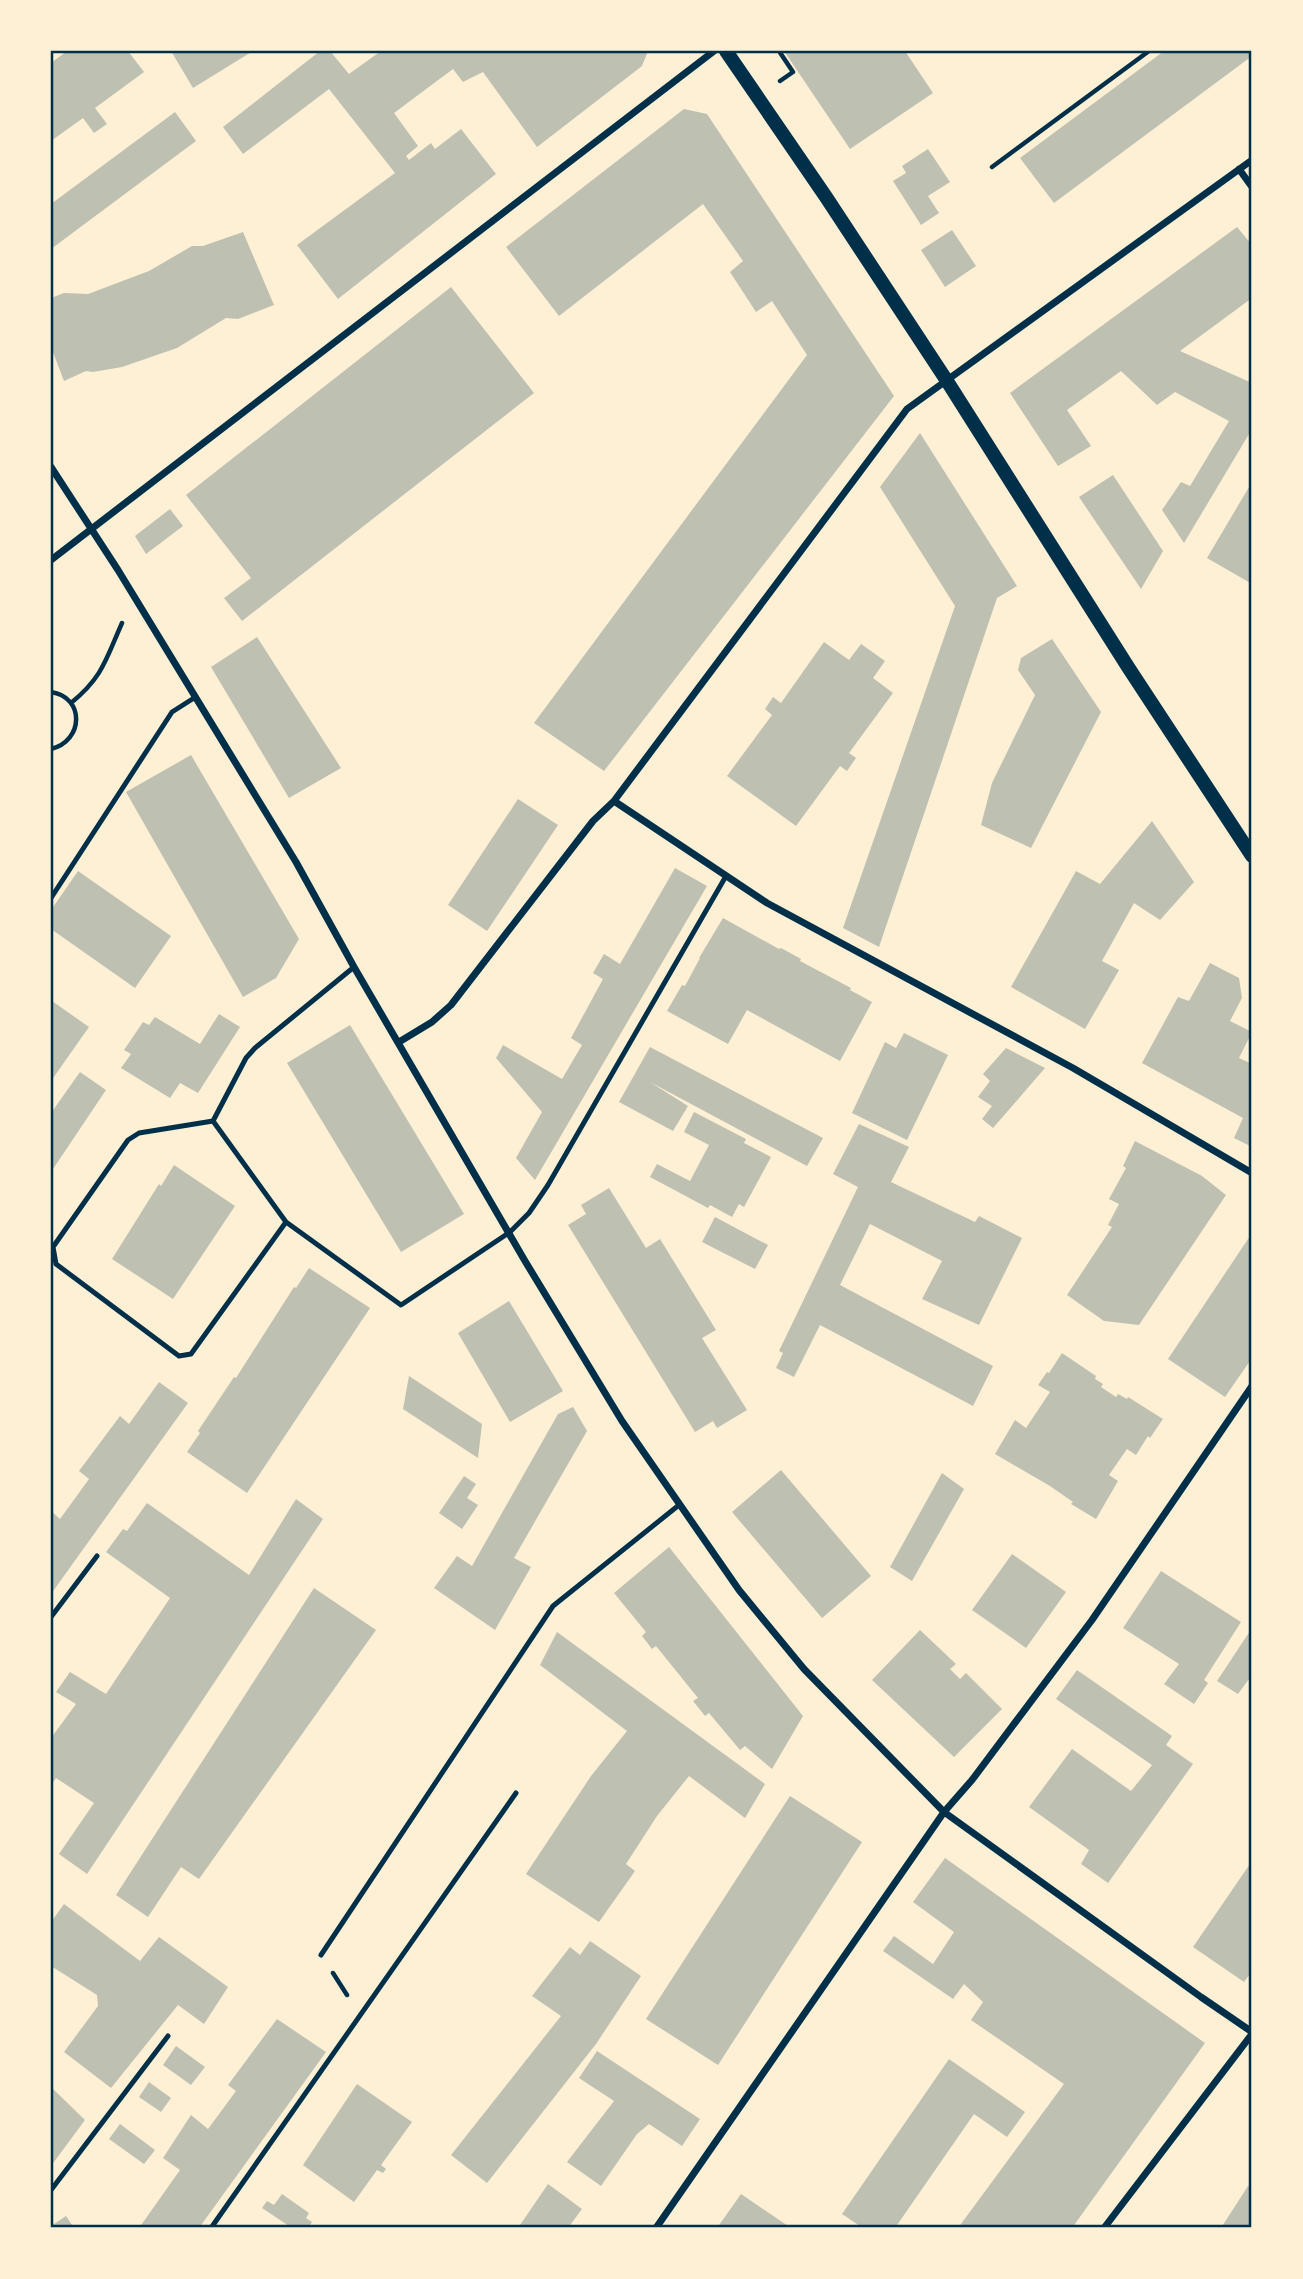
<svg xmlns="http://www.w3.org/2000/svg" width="1303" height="2279" font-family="Poppins,sans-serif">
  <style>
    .building { fill: #bec0b2 }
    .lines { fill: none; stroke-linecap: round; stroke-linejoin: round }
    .path { stroke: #003049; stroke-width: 4.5 }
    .service { stroke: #003049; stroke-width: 5 }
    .minor { stroke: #003049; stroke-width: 7 }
    .secondary { stroke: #003049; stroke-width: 14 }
    .neatline { fill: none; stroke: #003049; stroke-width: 2.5 }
  </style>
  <rect width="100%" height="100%" fill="#fdf0d5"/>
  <path class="building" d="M67 51H128L144 72 95 108 107 124 94 133 83 118 51 141V63Z
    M171 51H253L193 88Z
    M320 51H330L349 74 381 51H648L642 66 537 147 483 72 463 82 453 69 394 113 418 146 406 156 409 160 431 143 435 149 461 129 496 174 338 299 297 245 395 173 329 89 243 154 223 127Z
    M784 51H905L933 93 850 149Z
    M1164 51H1252V56L1054 203 1020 158Z
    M684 109 707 114 894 396 604 771 534 723 807 355 772 301 756 312 730 272 743 261 703 204 559 316 506 247Z
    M175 112 196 141 51 249V204Z
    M928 149 950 182 928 196 939 213 921 225 893 181 906 173 902 166Z
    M1237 227 1252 245V298L1180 351 1252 383V429L1184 543 1162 510 1181 482 1190 486 1229 421 1175 392 1157 405 1121 371 1067 410 1091 446 1058 466 1010 393Z
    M952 230 976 266 945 287 921 250Z
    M243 232 274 305 238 319 226 318 177 348 122 367 93 372 86 371 64 381 51 347V298L64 293 88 294 149 271 192 246H203Z
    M451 287 534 393 242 621 224 598 251 578 186 495Z
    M920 433 1017 586 997 598 879 947 843 928 955 606 880 487Z
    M1113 475 1163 551 1141 589 1079 497Z
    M1252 482V584L1207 558Z
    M170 509 183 526 146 554 135 536Z
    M257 637 341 768 289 798 211 667Z
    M1052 639 1101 712 1031 848 981 825 992 783 1035 695 1018 670 1021 658Z
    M824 642 849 660 861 644 885 661 873 678 893 693 849 753 856 758 847 771 840 766 796 826 727 776 772 715 765 709 773 697 781 703Z
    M191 755 299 939 276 978 243 997 126 792Z
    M518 799 558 825 487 931 448 905Z
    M1152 821 1194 882 1160 920 1134 903 1102 961 1119 970 1085 1029 1011 987 1076 871 1100 884Z
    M675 868 707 886 535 1180 516 1158 542 1112 496 1058 503 1045 562 1079 582 1045 571 1038 603 979 593 973 604 954 620 964Z
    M78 871 171 936 135 988 51 929V910Z
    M723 918 779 949 781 948 801 959 800 961 851 988 850 990 872 1002 840 1061 747 1010 728 1044 667 1011 682 985 685 986 700 958H699Z
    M1210 963 1239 978 1242 998 1230 1021 1252 1032 1239 1058 1252 1064V1147L1234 1138 1243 1118 1142 1063 1178 997 1189 1001Z
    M52 1001 89 1027 51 1081V1003Z
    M219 1014 240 1027 198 1093 180 1083 170 1098 121 1068 131 1054 124 1050 143 1022 149 1025 155 1017 200 1044Z
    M350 1025 464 1214 401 1252 287 1063Z
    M904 1033 948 1055 907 1140 852 1113 885 1042 896 1048Z
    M650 1047 823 1138 807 1166 650 1082 688 1106 673 1131 619 1102Z
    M1006 1048 1045 1068 993 1128 982 1119 992 1106 978 1097 990 1081 983 1074Z
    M80 1072 106 1090 51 1172V1113Z
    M694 1112 746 1139 744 1143 771 1157 744 1207 739 1204 732 1217 710 1205 708 1208 650 1177 657 1164 690 1181 709 1145 684 1132Z
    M859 1124 909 1147 891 1182 975 1222 979 1216 1022 1238 979 1325 922 1299 942 1261 870 1224 840 1285 993 1366 973 1406 820 1325 794 1377 776 1368 783 1353 779 1351 858 1187 833 1174Z
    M1135 1141 1202 1176 1226 1195 1139 1325 1104 1321 1067 1295 1112 1227 1108 1225 1119 1204 1109 1199 1126 1168 1123 1166Z
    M174 1165 235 1206 173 1299 112 1259 159 1184 161 1186Z
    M609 1188 646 1248 660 1239 716 1330 702 1338 747 1410 717 1428 713 1421 695 1432 568 1225 586 1214 581 1205Z
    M715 1217 768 1245 755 1269 702 1242Z
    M1252 1233V1358L1225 1397 1168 1359Z
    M309 1268 370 1308 247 1493 187 1452 200 1433 198 1431 234 1377 236 1378 294 1287 296 1288Z
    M509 1301 563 1391 510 1422 458 1333Z
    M1062 1353 1096 1376 1095 1379 1103 1384 1101 1387 1116 1397 1118 1394 1127 1399 1128 1397 1163 1419 1150 1438 1148 1436 1136 1455 1127 1449 1109 1475 1118 1481 1096 1519 1071 1504 1073 1502 1050 1486 995 1454 1015 1420 1026 1428 1050 1392 1038 1385 1047 1372 1049 1373Z
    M409 1376 482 1424 478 1458 403 1409Z
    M159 1382 188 1403 51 1594V1511L60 1519 89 1479 79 1471 120 1416 129 1424Z
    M573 1407 587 1431 514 1558 531 1567 495 1630 434 1588 457 1556 472 1566 558 1414Z
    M781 1470 871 1576 822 1618 732 1512Z
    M942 1473 964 1489 912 1581 890 1567Z
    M464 1476 476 1484 467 1498 478 1505 462 1529 439 1513Z
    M296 1499 323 1519 87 1874 59 1854 94 1803 56 1778 51 1785V1738L76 1704 56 1692 70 1672 106 1694 170 1598 106 1552 123 1529 127 1531 147 1503 249 1575Z
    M669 1547 803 1716 772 1769 745 1746 740 1750 709 1713 705 1716 693 1701 698 1698 656 1646 652 1649 642 1636 646 1632 614 1593Z
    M1012 1554 1066 1592 1026 1648 972 1610Z
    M1161 1571 1241 1622 1204 1680 1208 1683 1194 1704 1164 1684 1179 1664 1123 1628Z
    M314 1588 376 1630 199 1879 181 1867 148 1917 116 1895Z
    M1252 1628V1675L1238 1694 1217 1681Z
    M920 1630 956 1664 950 1669 960 1679 966 1673 1002 1709 954 1757 872 1680Z
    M557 1632 765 1784 745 1818 689 1776 657 1816 626 1864 635 1871 599 1922 526 1874 591 1776 627 1731 540 1665Z
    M1077 1670 1172 1736 1166 1745 1193 1764 1108 1883 1081 1864 1089 1850 1029 1807 1072 1749 1131 1791 1152 1765 1056 1699Z
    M790 1796 862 1842 718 2065 646 2019Z
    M945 1858 1205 2043 1072 2228H958L1064 2084 971 2020 983 2002 964 1984 953 1999 883 1951 894 1936 933 1964 954 1932 913 1902Z
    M1252 1861V1971L1244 1982 1193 1947Z
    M64 1904 140 1961 159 1937 228 1987 204 2024 178 2005 111 2088 64 2052 98 2006 97 1995 51 1966V1922Z
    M590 1941 641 1976 596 2044 487 2183 451 2155 561 2016 532 1996 570 1947 580 1955Z
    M277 2019 326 2052 199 2228H139L180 2170 163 2158 191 2115 208 2129 236 2091 228 2085Z
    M176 2046 205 2067 191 2085 163 2065Z
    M597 2051 700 2119 682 2146 649 2124 637 2134 601 2186 567 2162 614 2101 579 2078Z
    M949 2059 1025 2112 1007 2137 974 2114 895 2228H863L842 2214Z
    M149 2082 171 2098 161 2112 139 2097Z
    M357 2084 412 2122 381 2165 386 2169 383 2173 377 2170 354 2202 303 2165Z
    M51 2087 85 2120 51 2166Z
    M120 2124 155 2150 144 2164 109 2139Z
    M548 2184 582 2209 568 2228H518Z
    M1248 2186 1252 2188V2228H1221Z
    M282 2194 309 2213 306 2218 312 2222 308 2228H292L262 2208 267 2201 274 2205Z
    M741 2194 791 2228H717Z
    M66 2216 74 2228H51V2226Z"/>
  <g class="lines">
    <path class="path" d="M779 51 793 72 780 81
      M992 167 1149 51
      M51 692C85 697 84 741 51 749
      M71 703C103 677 106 659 122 623
      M333 1973 347 1995"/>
    <path class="service" d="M51 898 172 712 194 698
      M354 967 255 1048 246 1058 213 1121 286 1222 401 1305 510 1232 529 1213 548 1185 726 876
      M213 1121 139 1133 128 1140 53 1247 56 1264 179 1356 191 1354 286 1222
      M51 1617 97 1556
      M321 1955 553 1606 679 1505
      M51 2190 168 2036
      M211 2228 516 1793"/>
    <path class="minor" d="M1239 169 1252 187
      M51 467 118 570 296 862 354 967 525 1261 622 1421 739 1590 804 1669 944 1812 1201 1997 1252 2032
      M51 560 714 51
      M614 801 907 409 1252 160
      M399 1042 432 1022 451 1005 593 821 614 801 767 903 1073 1068 1252 1173
      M656 2228 944 1812 972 1780 1092 1620 1252 1386
      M1104 2228 1252 2034"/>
    <path class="secondary" d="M726 51 826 197 947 381 1128 667 1252 856"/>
  </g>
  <rect width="1303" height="2279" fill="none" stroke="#fdf0d5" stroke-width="105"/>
  <rect x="52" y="52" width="1198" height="2174" class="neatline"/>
</svg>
